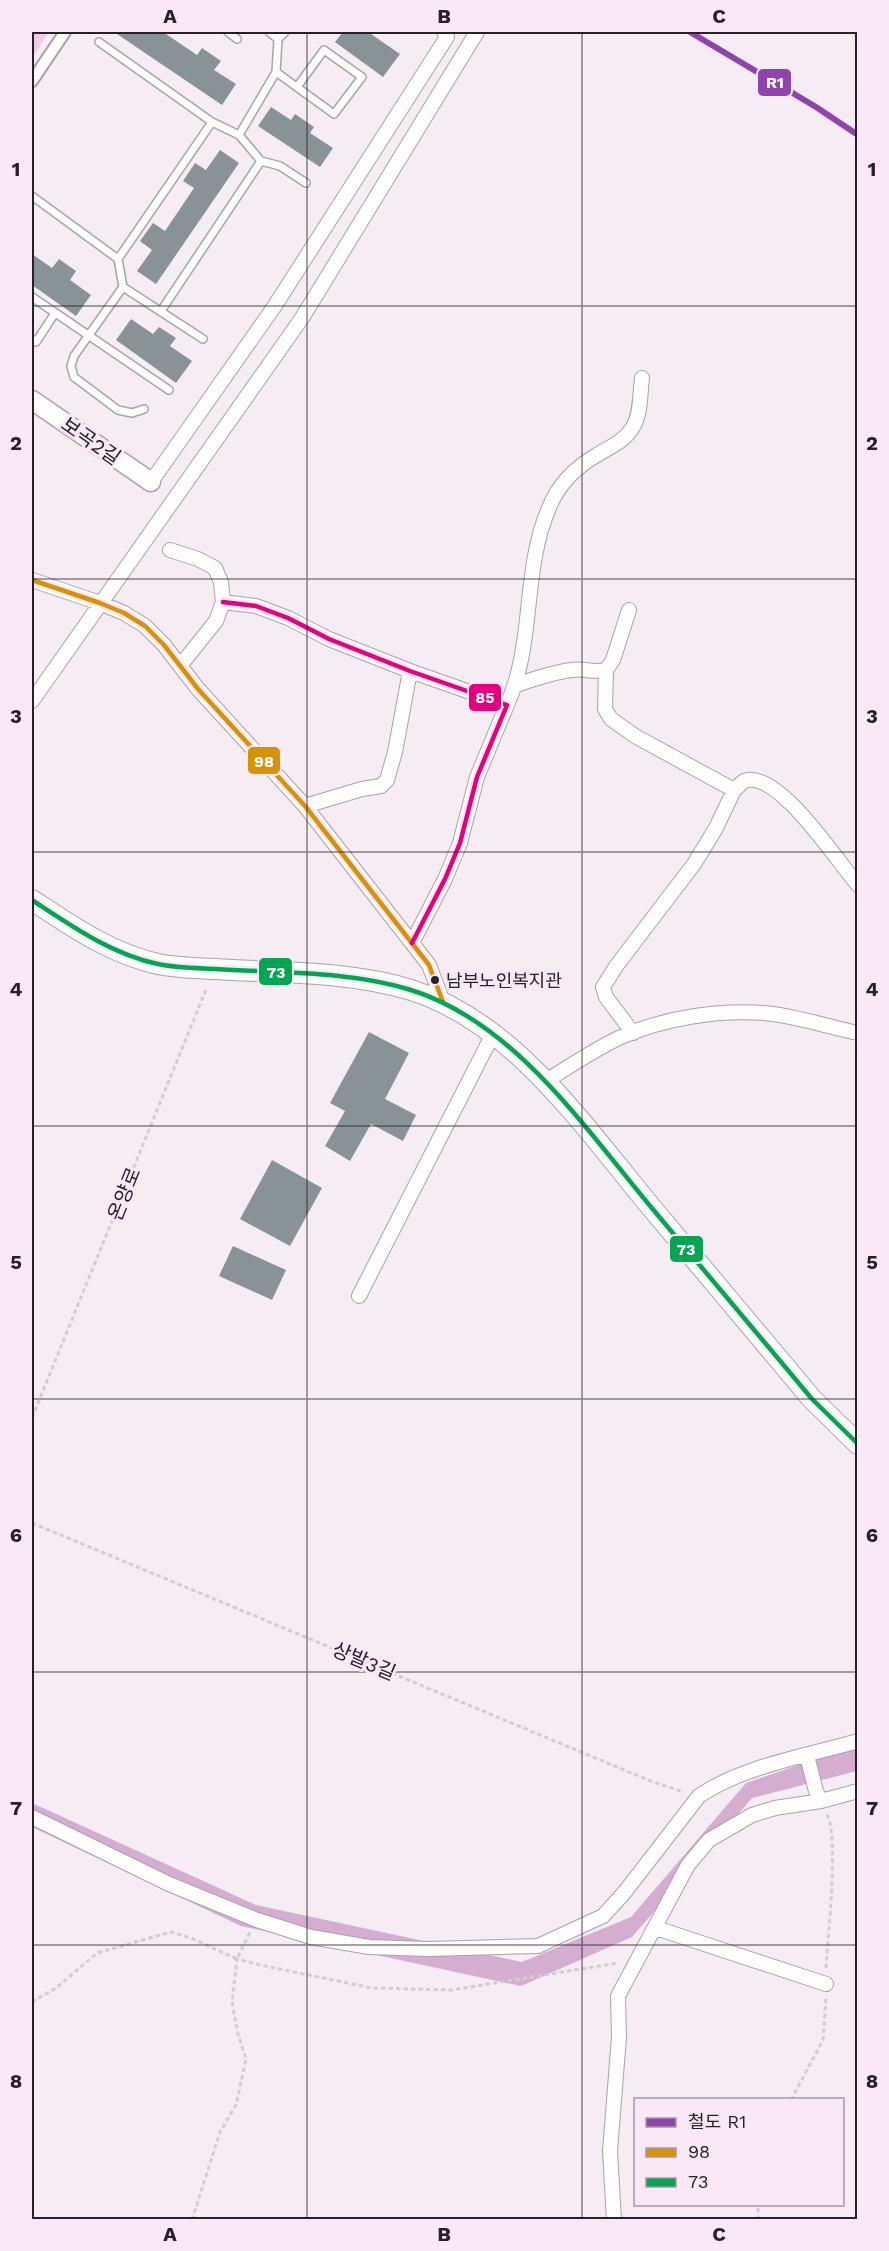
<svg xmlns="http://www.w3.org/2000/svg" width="889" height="2251" font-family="'Work Sans','Noto Sans KR',sans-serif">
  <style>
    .green { fill: #eecce9 }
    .water { fill: #d5add0 }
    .building { fill: #899395 }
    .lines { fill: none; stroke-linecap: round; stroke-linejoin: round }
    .service-casing { stroke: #aaa2a9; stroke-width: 10 }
    .pedestrian-casing { stroke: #aaa2a9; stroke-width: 14 }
    .minor-casing { stroke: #aaa2a9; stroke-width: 16 }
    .tertiary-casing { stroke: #aaa2a9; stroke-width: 21 }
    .secondary-casing { stroke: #aaa2a9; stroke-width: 22 }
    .path { stroke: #d1ced1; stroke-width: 3; stroke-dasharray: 4.5 3; stroke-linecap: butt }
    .service { stroke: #fefcfd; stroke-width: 7 }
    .pedestrian { stroke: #fefcfd; stroke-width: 10 }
    .minor { stroke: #fefcfd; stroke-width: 14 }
    .tertiary { stroke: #fefcfd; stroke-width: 18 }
    .secondary { stroke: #fefcfd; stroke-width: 20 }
    .bus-1-casing { stroke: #fae8f7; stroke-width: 9 }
    .bus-2-casing { stroke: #fae8f7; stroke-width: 9 }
    .bus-3-casing { stroke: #fae8f7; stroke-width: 9 }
    .bus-1 { stroke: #d89206; stroke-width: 4.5 }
    .bus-2 { stroke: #00a651; stroke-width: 4.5 }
    .bus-3 { stroke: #e5007d; stroke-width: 4.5 }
    .rail-1-casing { stroke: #fae8f7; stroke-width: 10 }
    .rail-1 { stroke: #8e44ad; stroke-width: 6 }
    .grid { fill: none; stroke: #272026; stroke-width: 1.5; stroke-opacity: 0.55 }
    .bus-dot { fill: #272026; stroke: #fae8f7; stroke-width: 2 }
    .labels { text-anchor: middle; stroke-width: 6; stroke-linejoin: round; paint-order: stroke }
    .bus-label { font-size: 18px; fill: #272026; stroke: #fae8f7; text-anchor: start }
    .street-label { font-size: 20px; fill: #272026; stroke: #fae8f7 }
    .line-badge { stroke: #fae8f7; stroke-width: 2 }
    .badge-label { font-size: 16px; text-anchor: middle; font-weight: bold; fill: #fff }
    .neatline { fill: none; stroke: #272026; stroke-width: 2 }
    .grid-label { font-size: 20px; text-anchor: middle; font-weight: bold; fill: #272026 }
  </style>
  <rect width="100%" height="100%" fill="#f6ecf4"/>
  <path class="green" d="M32 32H49L32 58Z"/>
  <path class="water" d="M857 1745V1771L752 1798 632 1937 521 1986 241 1926 32 1827V1803L256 1905 522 1962 631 1917 746 1783Z"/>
  <path class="building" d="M114 32H163L197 55 202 48 221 61 214 70 236 84 222 105Z
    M343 32H368L400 54 383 77 335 42Z
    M271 107 291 120 295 114 314 127 310 133 333 148 320 167 258 126Z
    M220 150 239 163 156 284 137 271 152 250 140 241 153 223 165 231 194 188 183 181 195 163 206 170Z
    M32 254 52 268 59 259 76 271 70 280 91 295 76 316 32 285Z
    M131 319 153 334 159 327 176 338 170 346 192 361 176 383 116 340Z
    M369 1032 409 1053 385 1099 416 1115 403 1141 371 1124 350 1161 325 1146 345 1111 330 1103Z
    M272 1160 322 1188 290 1246 240 1219Z
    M233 1246 286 1270 272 1300 219 1276Z"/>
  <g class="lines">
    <g class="service-casing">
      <path id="service" d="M228 32 237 39
        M269 32 278 39
        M99 42 212 122 239 135 261 161 280 166 306 183
        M276 72 334 114 362 77 324 50 297 87
        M239 135 276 72 278 39 285 32
        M32 196 118 259 123 287 74 356 71 366 74 377 118 410 132 413 144 409
        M118 259 212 122
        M123 287 203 339
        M32 297 169 390
        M161 311 261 161
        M32 339 36 342 55 313"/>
    </g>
    <g class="pedestrian-casing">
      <path id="pedestrian" d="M32 81 65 32"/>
    </g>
    <g class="minor-casing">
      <path id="minor" d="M151 482 274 307 447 37 444 32
        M170 550 198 559 215 568 221 582 223 602 216 621 180 666
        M32 580 100 603 124 613 145 626 164 645 198 689 305 806 429 965 443 1002
        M223 602 256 606 288 618 329 639 410 671 507 705 477 777 460 843 445 879 412 943
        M606 670 605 709 611 719 635 736 734 790C737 788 741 783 744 781 778 768 839 864 858 885
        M516 685C534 679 553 672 572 670 584 668 594 673 606 670L613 660 629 610
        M32 701 302 318 477 32
        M507 705C535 643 522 570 549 508 558 485 576 467 597 455 611 446 624 442 633 427 641 414 640 393 642 378
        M305 806 362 789 381 786 387 780 395 752 410 671
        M633 1033 606 997 603 987 617 965 694 864 716 828 734 790
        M546 1081C570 1066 595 1049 621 1037 664 1018 716 1010 764 1013 793 1015 828 1027 858 1033
        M359 1296 493 1034
        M807 1756 816 1791 821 1801
        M32 1817 169 1884 257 1920 311 1937 369 1947 428 1949 538 1946 603 1916 624 1893 699 1796C743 1766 806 1756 858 1741
        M656 1928 826 1984
        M614 2220 610 2151 619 2037 618 1996 688 1865 709 1840 752 1815 775 1808 821 1801 858 1791"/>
    </g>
    <g class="tertiary-casing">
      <path id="tertiary" d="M32 400 151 482"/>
    </g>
    <g class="secondary-casing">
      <path id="secondary" d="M32 900C70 925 111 954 158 964 177 968 197 968 216 969 280 973 349 971 411 990 514 1022 585 1128 651 1207 705 1271 758 1335 812 1399L858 1444"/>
    </g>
    <path class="path" d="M32 1418 207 987
      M32 1523 653 1782 684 1792
      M826 1968C828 1935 839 1839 827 1814
      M32 2002 56 1988 97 1953 171 1932 191 1938 237 1959 250 1932
      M791 2100 823 2040 826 1998
      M192 2220 220 2132 236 2105 246 2059 238 2034 232 2002 237 1959 260 1965 372 1988 452 1990 618 1963
      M758 2220V2204"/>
    <use href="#service" class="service"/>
    <use href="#pedestrian" class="pedestrian"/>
    <use href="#minor" class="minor"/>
    <use href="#tertiary" class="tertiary"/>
    <use href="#secondary" class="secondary"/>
    <g class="bus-1-casing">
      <path id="bus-1" d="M32 580 100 603 124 613 145 626 164 645 198 689 305 806 429 965 443 1002"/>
    </g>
    <g class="bus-2-casing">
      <path id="bus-2" d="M32 900C70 925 111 954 158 964 177 968 197 968 216 969 280 973 349 971 411 990 514 1022 585 1128 651 1207 705 1271 758 1335 812 1399L858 1444"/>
    </g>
    <g class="bus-3-casing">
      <path id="bus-3" d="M223 602 256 606 288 618 329 639 410 671 507 705 477 777 460 843 445 879 412 943"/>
    </g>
    <use href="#bus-1" class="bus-1"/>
    <use href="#bus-2" class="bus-2"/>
    <use href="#bus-3" class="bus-3"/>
    <g class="rail-1-casing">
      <path id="rail-1" d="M690 32 816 107 858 135"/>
    </g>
    <use href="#rail-1" class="rail-1"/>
  </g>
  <path class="grid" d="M307 32V2220M582 32V2220M32 306H858M32 579H858M32 852H858M32 1126H858M32 1399H858M32 1672H858M32 1945H858"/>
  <circle class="bus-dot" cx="435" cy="980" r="5"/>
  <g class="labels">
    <g class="bus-label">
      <text x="446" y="987">남부노인복지관</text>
    </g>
    <g class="street-label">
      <text transform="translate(91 441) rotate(35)" y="7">보곡2길</text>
      <text transform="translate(124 1194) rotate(-68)" y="7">온양로</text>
      <text transform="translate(364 1661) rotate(23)" y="7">상발3길</text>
    </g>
  </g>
  <g class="line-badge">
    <rect x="757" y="68" width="35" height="29" rx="6" fill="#8e44ad"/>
    <rect x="468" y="683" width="34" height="29" rx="6" fill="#e5007d"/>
    <rect x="247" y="746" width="34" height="29" rx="6" fill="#d89206"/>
    <rect x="258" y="957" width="35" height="29" rx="6" fill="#00a651"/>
    <rect x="669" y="1235" width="35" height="28" rx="6" fill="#00a651"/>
  </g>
  <g class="badge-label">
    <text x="775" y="88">R1</text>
    <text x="485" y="703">85</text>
    <text x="264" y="767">98</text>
    <text x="276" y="978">73</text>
    <text x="686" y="1255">73</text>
  </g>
  <rect width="889" height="2251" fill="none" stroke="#fae8f7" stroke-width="66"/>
  <rect x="634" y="2098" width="210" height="108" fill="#fae8f7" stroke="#a698a3" stroke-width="1.5"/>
  <rect x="646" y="2118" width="30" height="9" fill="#8e44ad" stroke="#a698a3" stroke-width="1.5"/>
  <text x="688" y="2128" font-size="18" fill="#272026">철도 R1</text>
  <rect x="646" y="2148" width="30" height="9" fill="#d89206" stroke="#a698a3" stroke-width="1.5"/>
  <text x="688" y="2158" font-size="18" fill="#272026">98</text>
  <rect x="646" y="2178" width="30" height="9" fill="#00a651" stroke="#a698a3" stroke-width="1.5"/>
  <text x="688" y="2188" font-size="18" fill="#272026">73</text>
  <rect x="33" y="33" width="823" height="2185" class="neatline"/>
  <g class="grid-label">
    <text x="170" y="23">A</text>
    <text x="444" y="23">B</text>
    <text x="719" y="23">C</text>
    <text x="16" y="176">1</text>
    <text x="872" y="176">1</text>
    <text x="16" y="450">2</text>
    <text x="872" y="450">2</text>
    <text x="16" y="723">3</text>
    <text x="872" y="723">3</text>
    <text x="16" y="996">4</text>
    <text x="872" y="996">4</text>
    <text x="16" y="1269">5</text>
    <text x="872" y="1269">5</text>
    <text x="16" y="1542">6</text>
    <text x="872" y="1542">6</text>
    <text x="16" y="1815">7</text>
    <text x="872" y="1815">7</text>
    <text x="16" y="2088">8</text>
    <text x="872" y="2088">8</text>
    <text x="170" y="2241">A</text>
    <text x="444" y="2241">B</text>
    <text x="719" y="2241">C</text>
  </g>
</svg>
